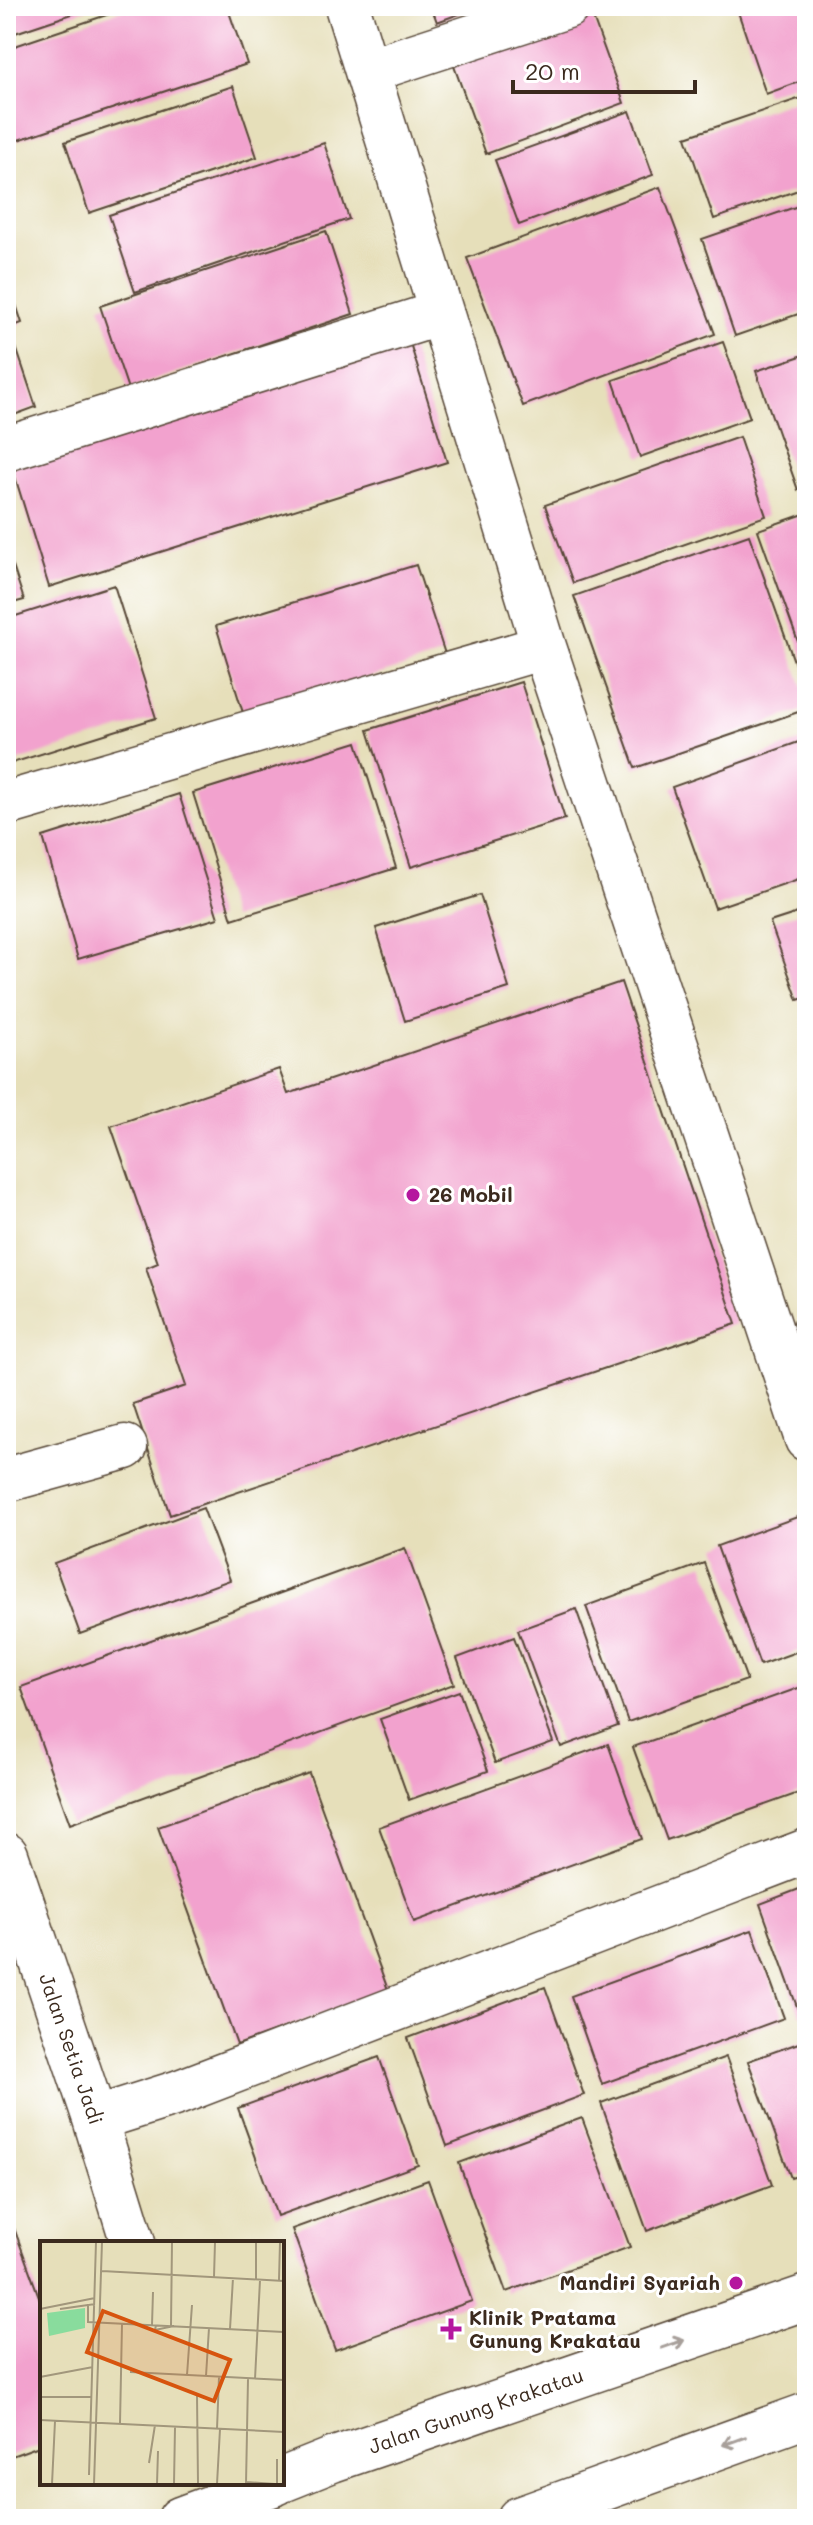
<svg xmlns="http://www.w3.org/2000/svg" width="813" height="2525" font-family="Mali,sans-serif">
  <style>
    .building { fill: #f2a2ce }
    .lines { fill: none; stroke-linecap: round; stroke-linejoin: round }
    .minor-casing { stroke: #554535; stroke-width: 47 }
    .major-casing { stroke: #554535; stroke-width: 47 }
    .minor { stroke: #fff; stroke-width: 44 }
    .major { stroke: #fff; stroke-width: 44 }
    .oneway { stroke: #a79f9a }
    .poi-dot { fill: #b5179e; stroke: #fff; stroke-width: 3 }
    .labels { text-anchor: middle; stroke-width: 6; stroke-linejoin: round; paint-order: stroke }
    .poi-label { font-size: 20px; font-weight: bold; fill: #3b2a1e; stroke: #fff; text-anchor: start }
    .street-label { font-size: 20px; fill: #3b2a1e; stroke: #fff }
    .inset-road { fill: none; stroke: #a2977c; stroke-width: 2 }
    .view { fill: #d7540e; fill-opacity: 0.15; stroke: #d7540e; stroke-width: 4 }
    .inset-edge { fill: none; stroke: #3b2a1e; stroke-width: 4 }
  </style>
  <rect width="100%" height="100%" fill="#fff"/>
  <filter id="ink" filterUnits="userSpaceOnUse"><feTurbulence type="fractalNoise" baseFrequency=".0125" numOctaves="2"/><feDisplacementMap in="SourceGraphic" scale="16" xChannelSelector="R" yChannelSelector="G"/><feConvolveMatrix kernelMatrix="1 2 1 2 8 2 1 2 1" color-interpolation-filters="sRGB"/></filter>
  <filter id="wash" filterUnits="userSpaceOnUse"><feTurbulence type="fractalNoise" baseFrequency=".006" numOctaves="4" result="noise"/><feDisplacementMap in="SourceGraphic" scale="32" xChannelSelector="R" yChannelSelector="G"/><feGaussianBlur stdDeviation="1.8" result="paint"/><feColorMatrix in="noise" values="0 0 0 0 0 0 0 0 0 0 0 0 0 0 0 0 0 1.4 0 .05"/><feComposite in="paint" operator="in"/></filter>
  <g filter="url(#wash)">
    <rect width="100%" height="100%" fill="#e6dfba"/>
    <g id="blocks">
      <path class="building" d="M6 6H93V7L6 36Z
        M133 6H227L247 64 6 144V49Z
        M431 6H481L437 22Z
        M736 6H807V79L766 94Z
        M592 15 624 103 486 154 454 66Z
        M233 86 257 157 89 213 65 142Z
        M807 96V187L714 219 686 137Z
        M630 111 653 175 519 225 495 160Z
        M324 143 349 219 135 292 109 215Z
        M660 187 715 334 523 406 467 258Z
        M807 203V311L735 336 702 239Z
        M326 231 353 314 128 389 100 306Z
        M7 277 22 323 6 329V278Z
        M14 341 36 407 6 418V343Z
        M723 342 750 418 640 457 613 380Z
        M410 343 447 462 49 587 12 467Z
        M807 354V487L798 490 756 371Z
        M739 437 766 516 573 583 545 505Z
        M807 513V667L758 530Z
        M749 535 807 698V709L635 768 574 596Z
        M6 545 24 600 6 605Z
        M416 565 445 654 244 716 216 626Z
        M114 585 156 718 6 765V619Z
        M521 682 565 819 411 867 368 730Z
        M807 739V876L715 908 672 787Z
        M357 742 396 868 232 919 193 793Z
        M179 794 218 918 78 959 43 837Z
        M480 895 509 988 405 1021 376 928Z
        M807 910V997L798 1000 770 922Z
        M621 982 736 1324 170 1515 133 1404 186 1386 146 1268 158 1263 111 1126 279 1069 288 1094Z
        M203 1508 230 1580 80 1634 54 1563Z
        M800 1516 807 1536V1648L760 1665 717 1546Z
        M405 1548 454 1684 70 1824 21 1687Z
        M704 1563 747 1680 628 1722 586 1606Z
        M576 1609 618 1726 561 1747 518 1630Z
        M514 1637 553 1742 495 1763 457 1658Z
        M807 1685V1790L667 1840 633 1747Z
        M459 1691 488 1771 409 1800 380 1719Z
        M608 1744 642 1839 414 1922 379 1827Z
        M309 1773 388 1990 237 2045 158 1827Z
        M807 1886V2013L800 2015 760 1904Z
        M752 1930 784 2018 602 2084 571 1996Z
        M545 1987 584 2095 447 2146 408 2038Z
        M807 2040V2173L791 2178 748 2061Z
        M379 2057 418 2165 277 2216 238 2108Z
        M726 2057 772 2185 647 2231 601 2103Z
        M582 2118 630 2247 506 2292 459 2163Z
        M428 2180 472 2301 335 2350 292 2229Z
        M6 2206 42 2305V2445L6 2458Z"/>
    </g>
  </g>
  <g filter="url(#ink)">
    <use href="#blocks" fill-opacity="0" stroke="#554535" stroke-width="2"/>
    <g class="lines">
      <g class="minor-casing">
        <path id="minor" d="M347 6 544 647 807 1439
          M367 71 567 6
          M6 449 441 313
          M6 804 544 647
          M6 1480 125 1447
          M6 1855 95 2119 133 2243
          M95 2119 177 2093 807 1851"/>
      </g>
      <g class="major-casing">
        <path id="major" d="M282 2480 332 2460 807 2297
          M180 2519 276 2483
          M519 2519 807 2415"/>
      </g>
      <use href="#minor" class="minor"/>
      <use href="#major" class="major"/>
    </g>
    <defs><path id="oneway-shaft" d="M-6 0H5M1.5-3L5.5 0L1.5 3" fill="none" stroke-width="1.6" stroke-linecap="round" stroke-linejoin="round" transform="scale(2)"/></defs>
    <g class="oneway">
      <use href="#oneway-shaft" transform="translate(673 2344) rotate(-19)"/>
      <use href="#oneway-shaft" transform="translate(734 2441) rotate(160)"/>
    </g>
  </g>
  <g class="poi-dot">
    <circle cx="413" cy="1195" r="8"/>
    <circle cx="736" cy="2283" r="8"/>
    <path d="M447 2317h8v8h8v8h-8v8h-8v-8h-8v-8h8z"/>
  </g>
  <g class="labels">
    <g class="poi-label">
      <text x="429" y="1202">26 Mobil</text>
      <text x="720" y="2290" text-anchor="end">Mandiri Syariah</text>
      <text x="469" y="2325">Klinik Pratama<tspan x="469" dy="23">Gunung Krakatau</tspan></text>
    </g>
    <g class="street-label">
      <text transform="translate(71 2049) rotate(71)" y="7">Jalan Setia Jadi</text>
      <text transform="translate(476 2411) rotate(-19)" y="7">Jalan Gunung Krakatau</text>
    </g>
  </g>
  <g transform="translate(40 2241)">
    <rect width="244" height="244" fill="#e6dfba"/>
    <path d="M45 67V87L9 95 7 72Z" fill="#89dc9d"/>
    <path class="inset-road" d="M216 1V38M62 30 244 40M174 36 175 1M239 39 240 1M55 63 48 64V81L244 91M0 68 55 57M20 68 48 64M112 84 113 51M116 84 115 89 134 85M131 85 132 1M190 88 193 37M90 131 244 139M147 134 152 64M166 135 169 87M0 136 53 126M215 138 220 39M157 154 158 243M0 156H51M0 179 244 191M80 182 82 83M177 188 179 136M109 222 115 184M49 234 56 1M206 241 235 243M12 243 15 180M54 243 62 1M117 243 118 210M134 243 135 186M177 243 180 188M206 243 208 138M237 243V218"/>
    <path class="view" d="M63 70 190 119 174 160 47 111Z"/>
    <rect width="244" height="244" class="inset-edge"/>
  </g>
  <rect width="813" height="2525" fill="none" stroke="#fff" stroke-width="32"/>
  <path d="M513 80v12h182v-12" fill="none" stroke="#3b2a1e" stroke-width="4"/>
  <text x="525" y="80" font-size="24" fill="#3b2a1e" stroke="#ffffff" stroke-width="6" paint-order="stroke">20 m</text>
</svg>
